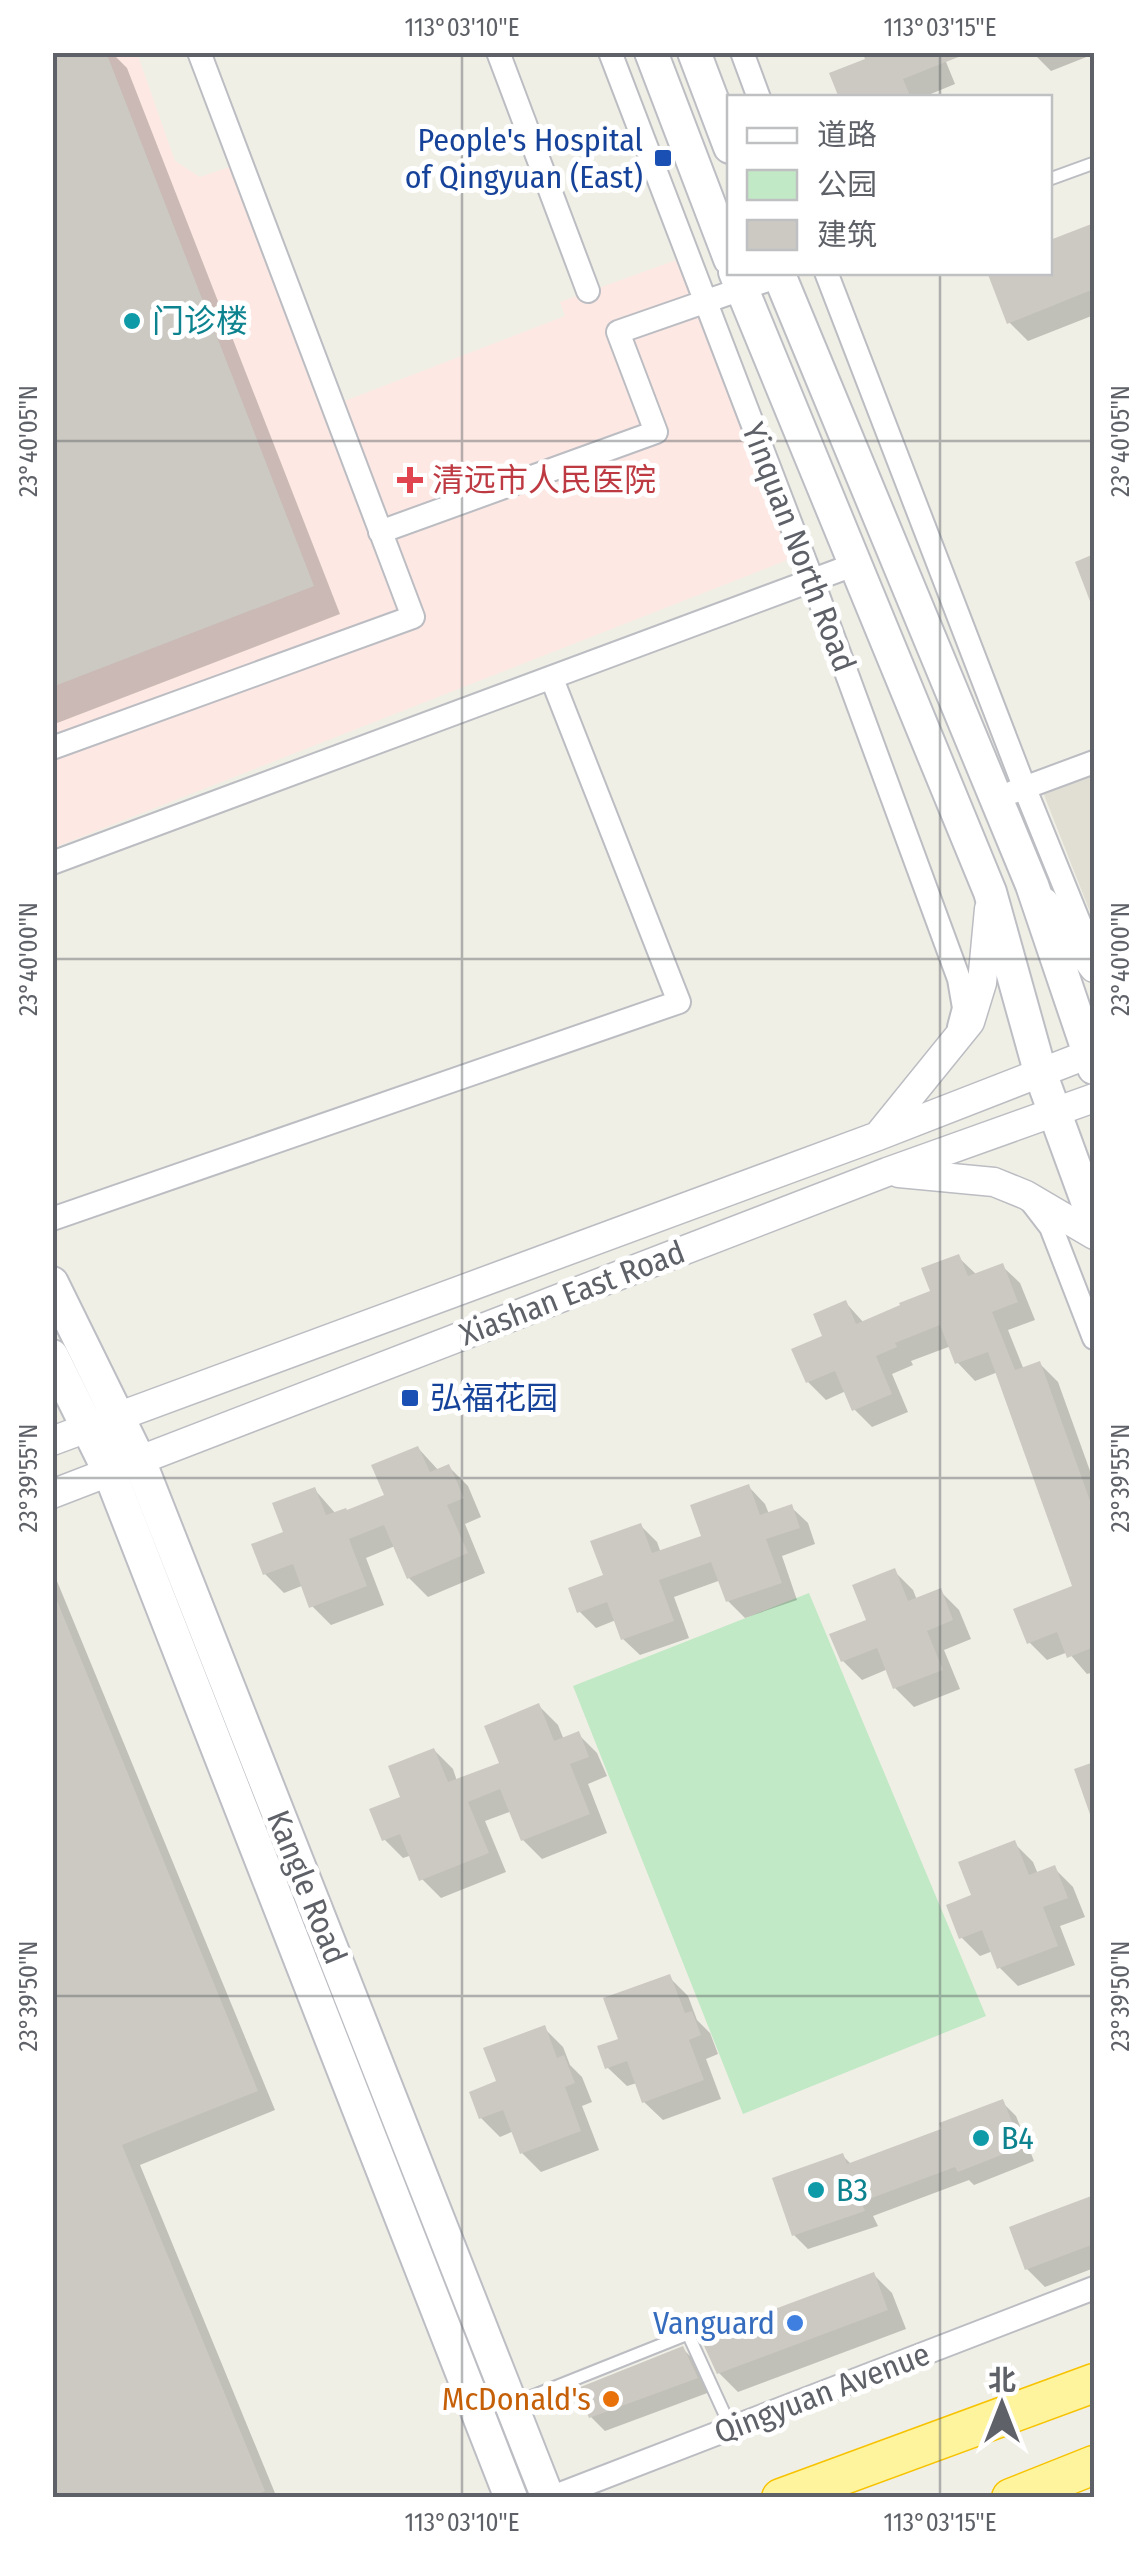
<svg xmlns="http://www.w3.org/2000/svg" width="1147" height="2550" font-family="'Fira Sans Condensed','Noto Sans SC',sans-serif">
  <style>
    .education { fill: #e1dfd4 }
    .medical { fill: #fde8e3 }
    .green { fill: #c2e9c6 }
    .shadow { fill: #0003 }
    .building { fill: #ccc9c3 }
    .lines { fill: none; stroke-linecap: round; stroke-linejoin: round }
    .service-casing { stroke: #bbbdc2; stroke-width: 15 }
    .minor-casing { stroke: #bbbdc2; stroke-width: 26 }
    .tertiary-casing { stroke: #bbbdc2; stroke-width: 31 }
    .secondary-casing { stroke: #bcbec4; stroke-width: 36 }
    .trunk-casing { stroke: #f7c300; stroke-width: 41 }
    .service { stroke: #fff; stroke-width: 11 }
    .minor { stroke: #fff; stroke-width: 22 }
    .tertiary { stroke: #fff; stroke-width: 28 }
    .secondary { stroke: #fff; stroke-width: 32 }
    .trunk { stroke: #fff49e; stroke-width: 38 }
    .ticks { fill: none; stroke: #5e6167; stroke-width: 2.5; stroke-opacity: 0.45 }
    .transit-dot { fill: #1a4fb4; stroke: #fff; stroke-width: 4 }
    .culture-dot { fill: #0f9aa8; stroke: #fff; stroke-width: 4 }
    .health-dot { fill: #e0444e; stroke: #fff; stroke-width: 4 }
    .shop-dot { fill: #3f7fe0; stroke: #fff; stroke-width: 4 }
    .food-dot { fill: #e8710a; stroke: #fff; stroke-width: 4 }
    .labels { text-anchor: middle; stroke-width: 10; stroke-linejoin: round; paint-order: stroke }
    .transit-label { font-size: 32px; fill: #164399; stroke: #fff; text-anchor: end }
    .culture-label { font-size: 32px; fill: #0d838f; stroke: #fff; text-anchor: start }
    .health-label { font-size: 32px; fill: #be3a42; stroke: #fff; text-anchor: start }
    .street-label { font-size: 32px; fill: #5e6167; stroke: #fff }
    .shop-label { font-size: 32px; fill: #366cbe; stroke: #fff; text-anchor: end }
    .food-label { font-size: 32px; fill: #c56008; stroke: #fff; text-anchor: end }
    .neatline { fill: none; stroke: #5e6167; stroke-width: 4 }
    .ticks-label { font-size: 25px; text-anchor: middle; fill: #5e6167 }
  </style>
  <rect width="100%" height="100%" fill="#f0efe6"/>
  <path class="education" d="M1094 754V922L1037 777Z"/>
  <path class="medical" d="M53 53H137L175 161 200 177 253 159 342 402 565 316 560 302 679 259 795 557 53 848Z"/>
  <path class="green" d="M809 1593 986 2016 743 2114 573 1686Z"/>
  <path class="shadow" d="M68 52H111L127 68 340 614 52 725V59Z
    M942 52 955 84 921 98H842L868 60Z
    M1032 52H1094V54L1051 71Z
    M1094 226V315L1028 341 1009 322 1050 272V243Z
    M958 1257 977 1275 1002 1266 1020 1283 1035 1320 1008 1330 1024 1370 1040 1364 1058 1382 1094 1482V1672L1087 1674 1068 1652 1047 1660 1029 1642 1075 1587 998 1372 975 1381 958 1363 951 1346 911 1361 913 1365 892 1374 908 1412 872 1427 854 1409 846 1391 826 1400 808 1382 825 1337 846 1303 864 1323 933 1292Z
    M418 1448 439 1471 449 1467 468 1486 481 1517 465 1524 485 1573 428 1597 409 1578 395 1546 366 1558 384 1605 331 1625 312 1606 304 1585 284 1593 265 1574 315 1490 336 1514 387 1497Z
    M749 1487 765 1504 769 1514 791 1507 808 1523 815 1544 782 1556 797 1600 745 1618 728 1601 721 1580 674 1597 689 1638 640 1655 623 1639 616 1620 596 1628 579 1611 641 1526 657 1542 661 1553 705 1538Z
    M52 1569 275 2110 140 2165 277 2498H52Z
    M894 1571 913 1590 917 1600 940 1591 959 1610 971 1639 944 1650 960 1689 914 1707 895 1688 888 1669 862 1680 843 1661 869 1621Z
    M539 1706 558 1725 564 1740 578 1734 597 1753 607 1776 588 1784 607 1833 542 1859 523 1840 512 1811 485 1821 506 1872 441 1898 422 1879 412 1855 403 1858 384 1839 403 1799 434 1750 453 1769 457 1781 503 1764Z
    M1014 1843 1033 1862 1038 1874 1054 1868 1073 1887 1085 1917 1060 1926 1075 1965 1018 1986 999 1967 993 1951 980 1956 961 1937 974 1896Z
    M669 1977 688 1996 697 2020 710 2033 718 2054 706 2059 721 2099 663 2120 644 2102 637 2083 627 2086 608 2068 621 2040Z
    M544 2028 563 2047 570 2065 582 2077 592 2102 582 2106 599 2150 541 2172 522 2153 514 2131 500 2137 481 2118 499 2083Z
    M1002 2102 1016 2116 1034 2161 974 2185 969 2180 873 2216 878 2226 808 2249 794 2235 843 2156 852 2165 944 2130Z
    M1094 2198V2268L1045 2287 1027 2269 1012 2229Z
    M873 2274 892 2293 906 2329 738 2392 719 2373Z
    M683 2349 697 2363 710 2392 605 2431 591 2417Z"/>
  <path class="building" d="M61 52H106L314 586 52 687V56Z
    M862 52H966V54L903 79 911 98H839L829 73 865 59Z
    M1094 223V289L1007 324 987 272H1050V240Z
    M1094 554V609H1093L1075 562Z
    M959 1254 968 1276 1003 1263 1018 1302 992 1312 1015 1370 1040 1361 1094 1512V1647L1067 1658 1057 1632 1027 1644 1013 1609 1072 1586 988 1352 955 1364 940 1325 895 1343 897 1347 876 1356 892 1394 852 1411 835 1371 806 1383 791 1349 822 1336 813 1314 846 1300 856 1324 900 1305 899 1303 930 1291 921 1268Z
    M418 1446 430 1472 449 1464 464 1498 447 1505 468 1553 407 1579 384 1525 349 1539 367 1586 309 1608 293 1564 263 1575 251 1544 283 1532 272 1503 315 1487 326 1515 346 1508 347 1510 384 1495 371 1465Z
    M749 1484 760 1515 792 1504 800 1528 766 1539 782 1583 726 1602 711 1562 659 1580 674 1621 621 1640 607 1602 577 1613 568 1588 603 1575 590 1541 641 1523 652 1553 701 1536 690 1505Z
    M895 1568 908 1601 941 1588 953 1620 927 1631 943 1670 893 1689 877 1648 841 1662 829 1634 866 1620 852 1585Z
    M53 1591 258 2091 122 2145 265 2491 249 2498H52Z
    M539 1703 554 1741 579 1731 589 1757 570 1764 590 1814 521 1841 500 1789 468 1802 489 1853 419 1881 400 1834 382 1841 369 1809 400 1797 388 1766 434 1748 448 1782 499 1763 484 1726Z
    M1094 1762V1819L1092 1820 1074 1769Z
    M1015 1840 1029 1875 1055 1865 1068 1898 1043 1907 1058 1946 997 1969 982 1930 959 1939 946 1905 971 1895 958 1862Z
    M670 1974 685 2013 692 2011 701 2035 689 2040 704 2080 642 2103 627 2061 605 2069 597 2046 618 2039 603 1998Z
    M545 2025 557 2058 564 2055 575 2083 565 2087 581 2131 520 2154 503 2110 479 2119 469 2092 496 2081 483 2048Z
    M1003 2099 1022 2147 958 2172 955 2167 861 2202 865 2211 792 2236 772 2178 843 2153 847 2164 941 2129 939 2123Z
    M1094 2195V2244L1025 2270 1009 2227Z
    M874 2272 888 2310 717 2374 700 2337Z
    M683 2346 698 2378 589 2418 578 2388Z"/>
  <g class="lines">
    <g class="service-casing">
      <path id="service" d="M1050 179 1094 163
        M515 2403 688 2334 731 2428"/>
    </g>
    <g class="minor-casing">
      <path id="minor" d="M498 52 588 291
        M610 52 813 582 959 979 964 1008 959 1027
        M742 52 759 98
        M826 272 1025 789 1092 954
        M380 532 656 432 618 332 779 276
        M52 748 413 617 199 52
        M1013 792 1094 762
        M52 863 856 564
        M1031 1201 1051 1227 1094 1338
        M52 1219 679 1002 552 679
        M550 2498 1094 2288"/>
    </g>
    <g class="tertiary-casing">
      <path id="tertiary" d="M1044 902 1094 968
        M881 1132 970 1022 982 983 989 909
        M899 1173 994 1182 1026 1195 1094 1235
        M52 1441 878 1136 1094 1052
        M52 1494 887 1172 1094 1098"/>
    </g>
    <g class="secondary-casing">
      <path id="secondary" d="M651 52 730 259
        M694 52 730 147
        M735 272 990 892 1041 1075 1094 1220
        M778 272 1032 885 1094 1068
        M52 1283 139 1460 548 2498
        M52 1356 109 1471 511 2498"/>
    </g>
    <g class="trunk-casing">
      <path id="trunk" d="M781 2498 1094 2383
        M1011 2498 1094 2465"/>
    </g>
    <use href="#service" class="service"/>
    <use href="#minor" class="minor"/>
    <use href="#tertiary" class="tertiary"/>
    <use href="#secondary" class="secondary"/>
    <use href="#trunk" class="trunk"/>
  </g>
  <path class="ticks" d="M462 52V2498M940 52V98M940 272V2498M52 441H1094M52 959H1094M52 1478H1094M52 1996H1094"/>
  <g class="transit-dot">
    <rect x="653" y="148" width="20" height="20" rx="5"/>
    <rect x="400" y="1388" width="20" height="20" rx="5"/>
  </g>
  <g class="culture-dot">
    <circle cx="132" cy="321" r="10"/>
    <circle cx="981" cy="2138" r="10"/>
    <circle cx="816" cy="2190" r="10"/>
  </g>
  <path class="health-dot" d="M405 465h10v10h10v10h-10v10h-10v-10h-10v-10h10z"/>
  <circle class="shop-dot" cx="795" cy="2323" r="10"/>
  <circle class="food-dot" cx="611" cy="2399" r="10"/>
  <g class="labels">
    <g class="transit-label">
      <text x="643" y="151">People's Hospital<tspan x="643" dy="37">of Qingyuan (East)</tspan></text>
      <text x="430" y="1409" text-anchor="start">弘福花园</text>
    </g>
    <g class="culture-label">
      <text x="152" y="332">门诊楼</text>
      <text x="1001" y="2149">B4</text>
      <text x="836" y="2201">B3</text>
    </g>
    <g class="health-label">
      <text x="432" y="491">清远市人民医院</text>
    </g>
    <g class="street-label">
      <text transform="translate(799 547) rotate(69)" y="11">Yinquan North Road</text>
      <text transform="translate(572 1293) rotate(-21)" y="11">Xiashan East Road</text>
      <text transform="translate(307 1887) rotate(68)" y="11">Kangle Road</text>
      <text transform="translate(822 2393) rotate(-21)" y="11">Qingyuan Avenue</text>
    </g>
    <g class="shop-label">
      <text x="775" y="2334">Vanguard</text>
    </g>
    <g class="food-label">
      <text x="591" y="2410">McDonald's</text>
    </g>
  </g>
  <rect width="1147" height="2550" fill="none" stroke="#ffffff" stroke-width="110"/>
  <rect x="727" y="95" width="325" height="180" fill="#ffffff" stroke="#bfc0c2" stroke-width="2.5"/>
  <rect x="747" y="128" width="50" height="15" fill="#ffffff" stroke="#bfc0c2" stroke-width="2.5"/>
  <text x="817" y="145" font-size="30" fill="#5e6167">道路</text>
  <rect x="747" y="170" width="50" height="30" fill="#c2e9c6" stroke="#bfc0c2" stroke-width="2.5"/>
  <text x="817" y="195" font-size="30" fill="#5e6167">公园</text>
  <rect x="747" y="220" width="50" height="30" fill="#ccc9c3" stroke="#bfc0c2" stroke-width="2.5"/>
  <text x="817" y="245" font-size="30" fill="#5e6167">建筑</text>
  <g transform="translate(1002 2405)" stroke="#ffffff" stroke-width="8" paint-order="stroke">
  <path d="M0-8L18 38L0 25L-18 38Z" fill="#5e6167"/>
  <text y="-15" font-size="28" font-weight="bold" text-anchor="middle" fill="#5e6167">北</text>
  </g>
  <rect x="55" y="55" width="1037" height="2440" class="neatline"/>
  <g class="ticks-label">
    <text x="462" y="36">113°03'10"E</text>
    <text x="940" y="36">113°03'15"E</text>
    <text transform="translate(28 441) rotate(-90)" y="9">23°40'05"N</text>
    <text transform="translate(1120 441) rotate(-90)" y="9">23°40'05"N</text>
    <text transform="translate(28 959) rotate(-90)" y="9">23°40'00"N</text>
    <text transform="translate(1120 959) rotate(-90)" y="9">23°40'00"N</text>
    <text transform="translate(28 1478) rotate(-90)" y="9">23°39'55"N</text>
    <text transform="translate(1120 1478) rotate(-90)" y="9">23°39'55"N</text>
    <text transform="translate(28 1996) rotate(-90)" y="9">23°39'50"N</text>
    <text transform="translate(1120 1996) rotate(-90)" y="9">23°39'50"N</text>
    <text x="462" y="2531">113°03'10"E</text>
    <text x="940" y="2531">113°03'15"E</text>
  </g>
</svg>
